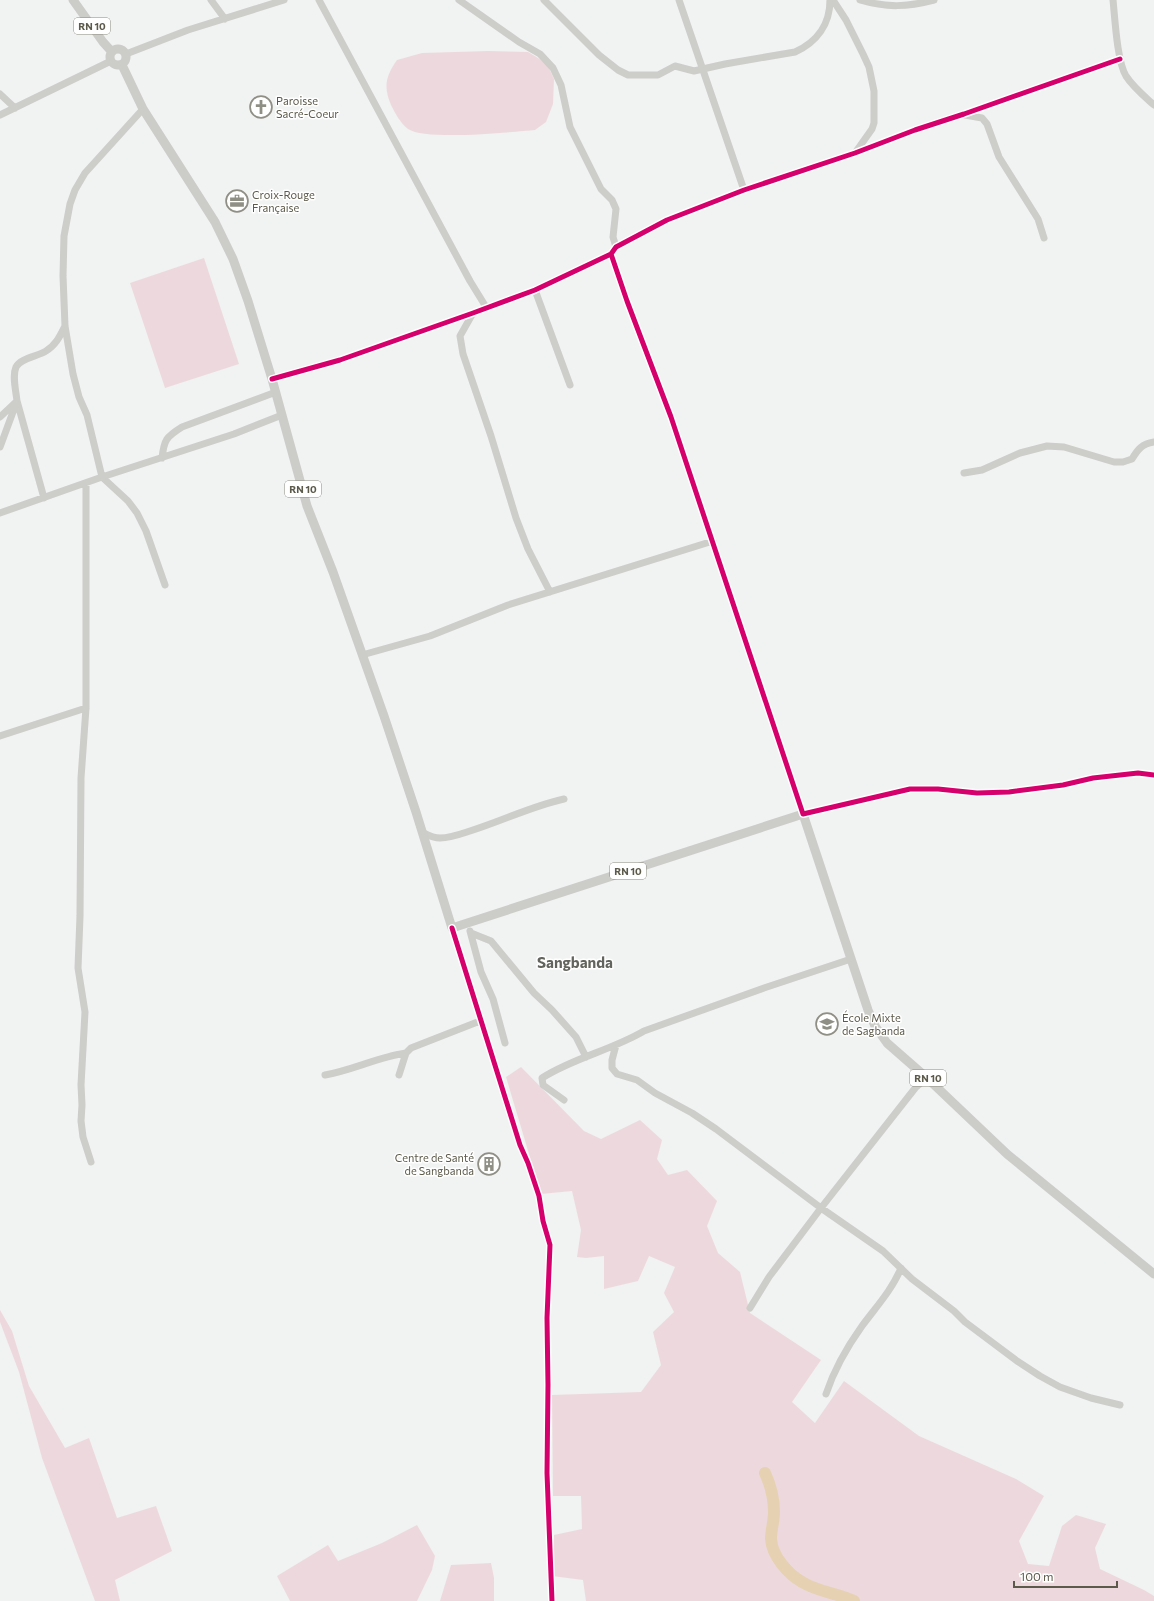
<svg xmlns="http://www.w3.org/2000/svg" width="1154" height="1601" font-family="Commissioner,sans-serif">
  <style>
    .green { fill: #edd9dd }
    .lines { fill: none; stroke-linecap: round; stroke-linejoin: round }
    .river { stroke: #e6d2b2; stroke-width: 12 }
    .minor { stroke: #cdcdc9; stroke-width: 7 }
    .major { stroke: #ccccc8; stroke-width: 9 }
    .cycleway-casing { stroke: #fff; stroke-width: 8 }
    .cycleway { stroke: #d6006c; stroke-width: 5 }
    .labels { text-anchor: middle; stroke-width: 3; stroke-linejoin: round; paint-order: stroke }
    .shield { fill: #fff; stroke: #8d8c80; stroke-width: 1 }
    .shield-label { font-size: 10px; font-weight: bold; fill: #5c5a4a }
    .poi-label { font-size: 11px; fill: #5c5a4a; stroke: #fff; text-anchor: start }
    .district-label { font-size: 15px; font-weight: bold; fill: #64645e; stroke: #fff }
  </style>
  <rect width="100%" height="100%" fill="#f1f2f2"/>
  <path class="green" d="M488 51 528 52 538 58 548 66 554 79 553 104 546 122 535 130C511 132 426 141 408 129 401 124 395 113 391 105 383 86 386 76 397 60L422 53Z
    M204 258 239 364 165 388 130 283Z
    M521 1067 584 1131 601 1139 640 1120 662 1140 657 1159 668 1175 687 1170 717 1201 707 1226 718 1253 740 1272 750 1313 821 1360 792 1402 815 1423 844 1381 919 1436 1016 1479 1044 1496 1019 1541 1028 1564 1049 1566 1062 1526 1076 1515 1106 1524 1095 1548 1100 1569 1144 1590 1154 1596V1601H586L583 1580 552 1576 554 1535 582 1529 581 1496H553L552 1395 641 1392 661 1365 653 1332 674 1312 664 1293 675 1267 649 1256 638 1281 604 1289V1256L586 1258 577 1257 581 1230 572 1191 541 1194 506 1077Z
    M0 1310 12 1331 29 1386 65 1448 89 1438 117 1518 156 1506 172 1551 115 1580 120 1601H95L42 1458 19 1372 0 1322Z
    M417 1525 435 1556 432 1570 417 1601H290L277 1576 328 1545 338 1561 382 1543Z
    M491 1563 494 1578V1601H440L451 1565Z"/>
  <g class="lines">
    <path class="river" d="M765 1473C771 1486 774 1498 774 1512 774 1521 771 1530 771 1539 772 1556 788 1574 802 1582 818 1592 837 1593 854 1601"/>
    <path class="minor" d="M211 0 225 19
      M319 0 470 281 486 307
      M459 0 519 42 540 54 553 68 561 85 570 127 601 189 612 200 616 209 613 237 616 247
      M544 0 599 55 618 70 628 75H658L675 66 694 71 725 64 795 52C817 42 830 24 830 0
      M679 0 744 190
      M833 0 846 20 863 54 869 67 874 91V123L872 129 855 153
      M860 0C887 8 907 7 934 0
      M1113 0C1115 19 1117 61 1126 76 1133 87 1144 96 1154 105
      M126 54 188 30 284 0
      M0 94 15 108
      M143 109 85 173 75 190 70 204 64 236 63 276 65 326 73 374 79 397 87 415 102 477 128 501 137 513 146 531 165 585
      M0 115 111 61
      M965 115 982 118 987 124 999 157 1038 219 1044 238
      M611 254 627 301 671 417 803 814 910 789H938L977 793 1009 792 1063 785 1093 778 1138 773 1154 775
      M535 290 570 385
      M473 313 460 336 463 354 491 436 516 518 528 549 550 592
      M272 379 340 360 473 313 535 290 611 254 616 247 667 220 744 190 855 153 915 130 964 114 1120 59
      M0 417 17 401C16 391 12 376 16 367 20 358 39 356 46 351 56 345 60 336 65 326
      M0 447 17 401 44 498
      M162 458C164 440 166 437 182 427L276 392
      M964 473 982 470 1020 453 1047 446 1064 447 1114 462H1123L1132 459C1138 449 1142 444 1154 442
      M86 483V708L81 778 80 916 78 968 85 1012 81 1085 82 1105 81 1121 83 1137 91 1162
      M0 513 102 477 234 434 282 415
      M362 655 430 636 508 605 713 541
      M0 736 86 708
      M422 832C428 835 433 838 440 838 450 838 461 834 470 831 502 821 532 806 564 799
      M452 928 520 1145 528 1163 539 1196 543 1221 550 1245 547 1318 548 1385 547 1473 552 1601
      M470 931 481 972 493 999 505 1043
      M471 933 491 941 534 993 552 1010 576 1037 586 1057
      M616 1045 612 1060V1068L617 1074 637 1080 655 1093 692 1113 716 1129 821 1208 883 1251 912 1279 954 1311 965 1322 1017 1361 1040 1376 1060 1387 1091 1398 1120 1405
      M325 1075C353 1070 378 1057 406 1053
      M399 1075 406 1053 411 1048 480 1021
      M564 1100 543 1085 542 1078C573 1058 612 1050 644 1031L764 988 851 959
      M750 1308 769 1277 821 1208 916 1087 927 1078
      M826 1394C834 1370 847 1347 862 1326 876 1307 892 1290 901 1268"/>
    <path class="major" d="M73 0 103 42 112 52
      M110 57a8 8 0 1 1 16 0a8 8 0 1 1-16 0Z
      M122 65 143 109 215 222 233 259 248 301 272 379 307 506 333 572 384 716 416 812 452 928 803 814 868 1010 875 1026 887 1043 927 1078 1007 1154 1154 1274"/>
    <g class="cycleway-casing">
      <path id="cycleway" d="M611 254 627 301 671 417 803 814 910 789H938L977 793 1009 792 1063 785 1093 778 1138 773 1154 775
        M272 379 340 360 473 313 535 290 611 254 616 247 667 220 744 190 855 153 915 130 964 114 1120 59
        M452 928 520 1145 528 1163 539 1196 543 1221 550 1245 547 1318 548 1385 547 1473 552 1601"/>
    </g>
    <use href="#cycleway" class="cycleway"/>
  </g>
  <defs>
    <g id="church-ring" transform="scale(1.15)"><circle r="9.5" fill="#fff" stroke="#908f85" stroke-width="1.5"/><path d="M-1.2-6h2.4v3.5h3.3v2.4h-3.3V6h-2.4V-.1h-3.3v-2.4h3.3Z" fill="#908f85"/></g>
    <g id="office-ring" transform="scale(1.15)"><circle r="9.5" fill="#fff" stroke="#908f85" stroke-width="1.5"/><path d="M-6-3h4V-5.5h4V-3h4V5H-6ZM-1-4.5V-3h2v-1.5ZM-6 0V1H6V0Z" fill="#908f85"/></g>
    <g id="school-ring" transform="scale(1.15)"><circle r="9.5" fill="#fff" stroke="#908f85" stroke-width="1.5"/><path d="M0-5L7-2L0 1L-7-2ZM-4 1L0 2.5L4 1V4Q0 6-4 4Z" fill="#908f85"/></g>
    <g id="building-ring" transform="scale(1.15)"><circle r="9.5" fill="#fff" stroke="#908f85" stroke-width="1.5"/><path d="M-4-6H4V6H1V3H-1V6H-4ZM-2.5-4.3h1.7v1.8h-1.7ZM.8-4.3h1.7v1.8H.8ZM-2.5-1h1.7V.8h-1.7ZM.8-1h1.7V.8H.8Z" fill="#908f85"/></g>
  </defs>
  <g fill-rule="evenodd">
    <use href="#church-ring" x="261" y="107"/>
    <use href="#office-ring" x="237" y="201"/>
    <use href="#school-ring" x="827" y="1024"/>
    <use href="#building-ring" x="489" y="1164"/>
  </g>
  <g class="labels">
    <g class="shield">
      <rect x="74" y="18" width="36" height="16" rx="3"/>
      <rect x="285" y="481" width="36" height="16" rx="3"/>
      <rect x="610" y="863" width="36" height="16" rx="3"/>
      <rect x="910" y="1070" width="36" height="16" rx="3"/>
    </g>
    <g class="shield-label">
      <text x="92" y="30">RN 10</text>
      <text x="303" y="493">RN 10</text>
      <text x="628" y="875">RN 10</text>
      <text x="928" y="1082">RN 10</text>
    </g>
    <g class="poi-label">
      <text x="276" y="105">Paroisse<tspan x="276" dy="13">Sacré-Coeur</tspan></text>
      <text x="252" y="199">Croix-Rouge<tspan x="252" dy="13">Française</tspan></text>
      <text x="842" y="1022">École Mixte<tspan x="842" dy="13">de Sagbanda</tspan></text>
      <text x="474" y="1162" text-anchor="end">Centre de Santé<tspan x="474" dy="13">de Sangbanda</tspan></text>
    </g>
    <g class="district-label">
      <text x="575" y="968">Sangbanda</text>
    </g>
  </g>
  <path d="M1014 1581v6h103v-6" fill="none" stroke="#5c5a4a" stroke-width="2"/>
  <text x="1020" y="1581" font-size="12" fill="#5c5a4a" stroke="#ffffff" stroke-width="3" paint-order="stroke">100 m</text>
</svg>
